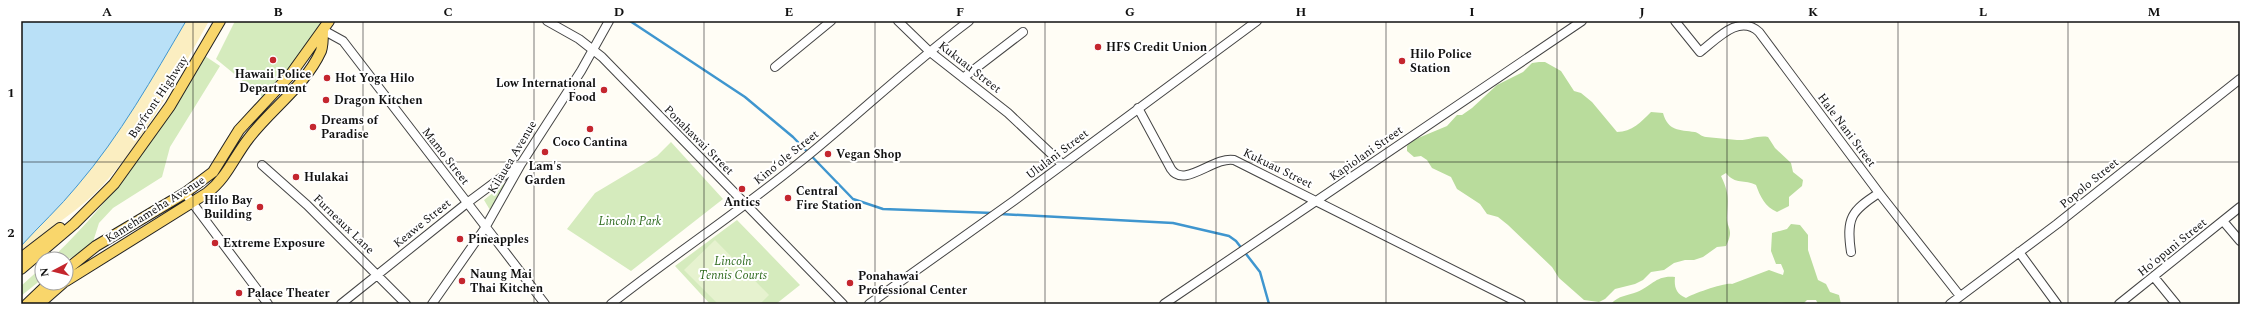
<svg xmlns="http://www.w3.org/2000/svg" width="2261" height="325" font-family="Spectral,serif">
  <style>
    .green { fill: #d5ebbd }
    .forest { fill: #b9dc9c }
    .sand { fill: #fbeec1 }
    .pitch { fill: #e6f2cf }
    .water { fill: #b9e0f7; stroke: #3f96cf }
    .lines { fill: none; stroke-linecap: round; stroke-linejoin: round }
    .stream { stroke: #3f96cf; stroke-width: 2.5 }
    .minor-casing { stroke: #444; stroke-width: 10 }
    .major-casing { stroke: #222; stroke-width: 12 }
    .minor { stroke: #fff; stroke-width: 8 }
    .major { stroke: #f9d66b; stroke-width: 10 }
    .grid { fill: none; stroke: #111; stroke-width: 1; stroke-opacity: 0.55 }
    .poi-dot { fill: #c4262e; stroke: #fff; stroke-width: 1.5 }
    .labels { text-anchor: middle; stroke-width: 4; stroke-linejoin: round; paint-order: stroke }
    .poi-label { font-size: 12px; font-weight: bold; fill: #111; stroke: #fff; text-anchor: start }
    .street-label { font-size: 12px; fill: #111; stroke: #fff }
    .park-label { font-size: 12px; font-style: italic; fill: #2f6b1f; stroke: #fff }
    .neatline { fill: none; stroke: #111; stroke-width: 1.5 }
    .grid-label { font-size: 13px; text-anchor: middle; font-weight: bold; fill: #111 }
  </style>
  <rect width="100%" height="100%" fill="#fffdf5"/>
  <path class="green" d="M235 21H322L286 78 266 100 216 59Z
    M205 56 220 66 170 147 162 177 113 208 99 223 91 248 66 260 51 259C114 200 161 129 205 56Z
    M671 142 723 199 631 271 567 229 595 193 657 156Z
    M505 183 506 184 490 210 484 200Z
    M737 220 800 285 776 304H710L675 266Z
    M42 267V279L21 296V286Z"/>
  <path class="forest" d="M1539 62H1545L1561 71 1574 91 1581 93 1592 102 1617 132C1632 132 1641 122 1651 112L1663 113C1668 131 1679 130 1695 132 1699 133 1702 137 1706 137 1716 138 1727 139 1737 140 1748 141 1757 135 1768 137L1775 148 1791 163 1793 172 1803 180 1802 186 1789 197V206L1777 212C1765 207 1760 196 1756 185 1745 179 1735 185 1726 173L1721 176C1729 193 1728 197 1727 216 1726 229 1735 228 1726 246L1717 247 1703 257 1694 260H1685L1674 263 1664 270 1651 272 1643 280 1635 284 1615 289 1605 299 1599 302 1584 300 1559 278 1552 267 1508 225 1498 217 1487 214 1480 204 1457 189 1451 177 1432 168 1427 160 1421 156 1414 157 1407 151V146L1411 141 1447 126 1457 115H1462L1472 108 1497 85 1523 72 1532 63Z
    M1791 224 1800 225 1808 235V250L1818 280 1826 284 1830 292 1839 295 1841 304H1818L1816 300H1807L1803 304C1794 304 1769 301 1762 304H1611C1619 295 1627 296 1637 292 1652 286 1656 275 1675 277 1674 287 1676 294 1686 298 1692 294 1726 282 1732 284L1769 270 1783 275 1784 271 1781 264H1776L1771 251 1772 233 1787 229Z"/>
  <path class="sand" d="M186 21H209C177 77 147 137 103 185 81 209 50 228 24 248H21C26 233 66 200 78 185 119 133 153 77 186 21Z"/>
  <path class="pitch" d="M715 240 769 295 760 304H718L684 270Z"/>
  <path class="water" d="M21 21H186C153 77 120 136 77 186 60 207 39 226 21 246Z"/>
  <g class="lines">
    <path class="stream" d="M630 21 745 97 793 137 853 199 883 209 993 213
      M1000 214 1173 223 1229 236 1236 241 1260 272 1269 304"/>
    <g class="minor-casing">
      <path id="minor" d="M547 21 579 39 602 57 843 304
        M898 21 929 51 1008 113 1062 164
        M1675 21 1700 52C1716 40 1739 13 1759 32L1879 193 1960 296
        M323 30 343 41 545 304
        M775 67 831 21
        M963 78 1023 32
        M1138 108 1171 169C1184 189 1214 156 1234 160L1521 304
        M262 165 307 205 406 304
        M185 193 268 304
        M2223 221 2240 241
        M1851 252C1846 218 1851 211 1879 193
        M2019 252 2057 304
        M2154 277 2176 304
        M341 304 467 203 518 165
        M432 304 485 228 521 164 581 71 609 21
        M611 304C673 255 739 212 800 162 857 116 910 65 969 21
        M869 304 1015 200 1257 21
        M1164 304 1582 21
        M1950 304 2057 224 2240 79
        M2119 304 2240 207"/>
    </g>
    <g class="major-casing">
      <path id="major" d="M21 258 60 228
        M21 269 74 224 114 184 170 106 220 21
        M66 270 96 246 185 193 213 172 239 130 291 74 329 21
        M66 281 207 193C227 178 234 157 249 138 272 108 305 86 321 51 323 45 323 36 323 30
        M27 304 49 283
        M39 304 63 283"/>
    </g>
    <use href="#minor" class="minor"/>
    <use href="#major" class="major"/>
  </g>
  <path class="grid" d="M193 21V304M363 21V304M534 21V304M704 21V304M875 21V304M1045 21V304M1216 21V304M1386 21V304M1557 21V304M1727 21V304M1898 21V304M2068 21V304M21 162H2240"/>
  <g class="poi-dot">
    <circle cx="1098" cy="47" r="4"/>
    <circle cx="273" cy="60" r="4"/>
    <circle cx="1402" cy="61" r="4"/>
    <circle cx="327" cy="78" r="4"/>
    <circle cx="604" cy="90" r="4"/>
    <circle cx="326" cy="100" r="4"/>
    <circle cx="313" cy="127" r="4"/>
    <circle cx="590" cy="129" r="4"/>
    <circle cx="545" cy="152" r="4"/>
    <circle cx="828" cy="154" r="4"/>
    <circle cx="296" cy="177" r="4"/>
    <circle cx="742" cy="189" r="4"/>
    <circle cx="788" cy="198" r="4"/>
    <circle cx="260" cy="207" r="4"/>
    <circle cx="460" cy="239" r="4"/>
    <circle cx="215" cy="243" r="4"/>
    <circle cx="462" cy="281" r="4"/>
    <circle cx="850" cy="283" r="4"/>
    <circle cx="239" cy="293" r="4"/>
  </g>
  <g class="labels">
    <g class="poi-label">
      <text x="1106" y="51">HFS Credit Union</text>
      <text x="1410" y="58">Hilo Police<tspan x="1410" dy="14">Station</tspan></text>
      <text x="273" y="78" text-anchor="middle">Hawaii Police<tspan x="273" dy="14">Department</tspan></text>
      <text x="335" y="82">Hot Yoga Hilo</text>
      <text x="596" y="87" text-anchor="end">Low International<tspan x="596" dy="14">Food</tspan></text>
      <text x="334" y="104">Dragon Kitchen</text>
      <text x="321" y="124">Dreams of<tspan x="321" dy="14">Paradise</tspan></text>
      <text x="590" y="146" text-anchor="middle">Coco Cantina</text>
      <text x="836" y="158">Vegan Shop</text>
      <text x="545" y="170" text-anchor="middle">Lam's<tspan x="545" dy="14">Garden</tspan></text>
      <text x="304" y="181">Hulakai</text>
      <text x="796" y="195">Central<tspan x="796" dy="14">Fire Station</tspan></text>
      <text x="252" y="204" text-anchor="end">Hilo Bay<tspan x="252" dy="14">Building</tspan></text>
      <text x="742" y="206" text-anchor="middle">Antics</text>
      <text x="468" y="243">Pineapples</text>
      <text x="223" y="247">Extreme Exposure</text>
      <text x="470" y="278">Naung Mai<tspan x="470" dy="14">Thai Kitchen</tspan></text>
      <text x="858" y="280">Ponahawai<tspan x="858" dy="14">Professional Center</tspan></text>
      <text x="247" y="297">Palace Theater</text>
    </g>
    <g class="street-label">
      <text transform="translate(970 67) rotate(38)" y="4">Kukuau Street</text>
      <text transform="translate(158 97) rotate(-56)" y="4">Bayfront Highway</text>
      <text transform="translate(1847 130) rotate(53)" y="4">Hale Nani Street</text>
      <text transform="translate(699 140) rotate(45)" y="4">Ponahawai Street</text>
      <text transform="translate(1366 153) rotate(-35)" y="4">Kapiolani Street</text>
      <text transform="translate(1057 154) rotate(-37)" y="4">Ululani Street</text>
      <text transform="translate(446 156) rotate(52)" y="4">Mamo Street</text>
      <text transform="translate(512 157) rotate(-59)" y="4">Kilauea Avenue</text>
      <text transform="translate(786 157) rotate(-39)" y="4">Kinoʻole Street</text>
      <text transform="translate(1278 168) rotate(26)" y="4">Kukuau Street</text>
      <text transform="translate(2089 183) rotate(-39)" y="4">Popolo Street</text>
      <text transform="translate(155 209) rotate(-32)" y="4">Kamehameha Avenue</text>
      <text transform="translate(422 223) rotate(-39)" y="4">Keawe Street</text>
      <text transform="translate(344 224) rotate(44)" y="4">Furneaux Lane</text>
      <text transform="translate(2172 247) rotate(-39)" y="4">Ho'opuni Street</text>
    </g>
    <g class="park-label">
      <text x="630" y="225">Lincoln Park</text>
      <text x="733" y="265">Lincoln<tspan x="733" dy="14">Tennis Courts</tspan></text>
    </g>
  </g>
  <rect width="2261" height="325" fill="none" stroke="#ffffff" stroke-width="44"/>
  <g transform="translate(54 271) rotate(263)"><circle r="19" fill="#ffffff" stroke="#a0a0a0"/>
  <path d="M0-3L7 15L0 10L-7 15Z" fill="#c4262e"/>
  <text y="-6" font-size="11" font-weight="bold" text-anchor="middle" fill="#111111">N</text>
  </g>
  <rect x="22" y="22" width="2217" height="281" class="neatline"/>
  <g class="grid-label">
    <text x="107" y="16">A</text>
    <text x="278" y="16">B</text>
    <text x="448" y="16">C</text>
    <text x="619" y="16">D</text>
    <text x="789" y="16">E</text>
    <text x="960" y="16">F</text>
    <text x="1130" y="16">G</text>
    <text x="1301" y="16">H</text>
    <text x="1472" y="16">I</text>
    <text x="1642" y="16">J</text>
    <text x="1813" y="16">K</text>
    <text x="1983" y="16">L</text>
    <text x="2154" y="16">M</text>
    <text x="11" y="97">1</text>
    <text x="11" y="237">2</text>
  </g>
</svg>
